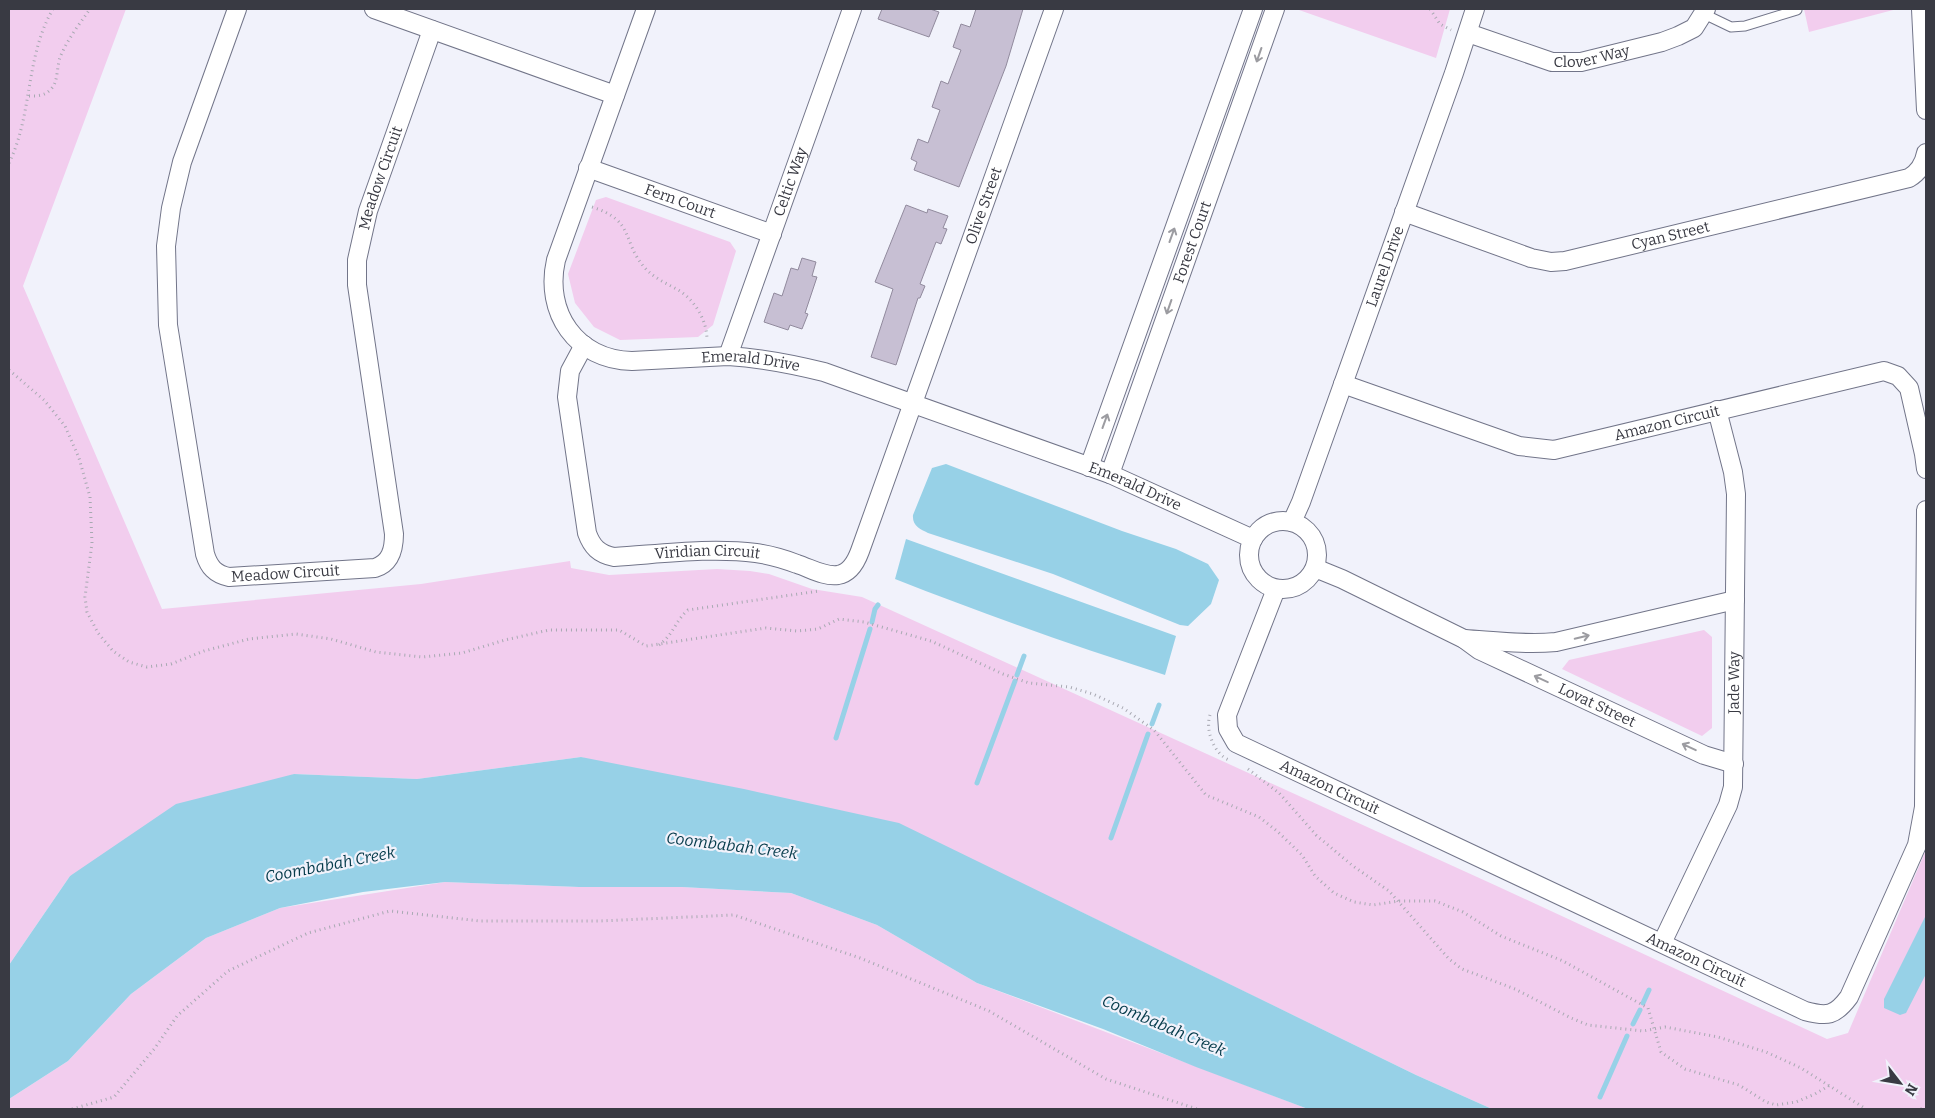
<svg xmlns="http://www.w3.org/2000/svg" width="1935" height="1118" font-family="Bitter,serif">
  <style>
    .green { fill: #f2cdee }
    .water { fill: #97d1e7 }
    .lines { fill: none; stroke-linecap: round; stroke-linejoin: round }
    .stream { stroke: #97d1e7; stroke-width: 5 }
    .building { fill: #c7bfd3; stroke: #918a9d }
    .service-casing { stroke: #727589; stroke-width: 11 }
    .minor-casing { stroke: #727589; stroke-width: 20 }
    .path { stroke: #a8a9b2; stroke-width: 3; stroke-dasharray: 1 4; stroke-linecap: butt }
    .service { stroke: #fff; stroke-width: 9 }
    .minor { stroke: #fff; stroke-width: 18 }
    .oneway { stroke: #9c9ca1 }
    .labels { text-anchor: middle; stroke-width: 4.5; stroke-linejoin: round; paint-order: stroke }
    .street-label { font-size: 15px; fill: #393a43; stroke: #f1f2fb }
    .water-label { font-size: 16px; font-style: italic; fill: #043a4a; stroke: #f1f2fb }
  </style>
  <rect width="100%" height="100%" fill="#f1f2fb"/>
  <path class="green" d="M9 9H126L23 286 162 609 421 584 570 561 571 568 609 575 717 569 750 571 769 574 812 589 862 597 1499 887 1827 1039 1848 1033 1926 850V1109H1492L1416 1075 1075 909 581 757 417 779 294 774 70 876 9 965Z
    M1300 9H1450L1436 58 1299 10Z
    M1804 9H1897L1809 32Z
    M606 197 730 242 736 251 713 325 698 337 620 340 594 327 575 303 568 274 596 200Z
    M1704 630 1712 637V728L1702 736 1562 669 1569 660Z
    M445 882 579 887H682L791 893 877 925 977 983 1308 1109H9V1099L68 1061 131 994 206 938 280 908Z"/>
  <path class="water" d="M946 464 1122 531 1176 549 1208 564 1219 580 1211 604 1188 626 1180 625 1053 574 928 533C920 529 912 526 913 515L932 468Z
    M906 539 1176 636 1165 675C1074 646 984 614 895 579Z
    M581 757 744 789 899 823 1416 1075 1492 1109H1308L1196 1067 1103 1029 977 983 877 925 791 893 682 887H579L445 882 363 892 280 908 206 938 131 994 68 1061 9 1099V965L70 876 176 804 294 774 417 779Z
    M1926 915V974L1906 1013 1900 1015 1884 1008V999Z"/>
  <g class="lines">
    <path class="stream" d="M872 622 875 609 878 605
      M1017 675 1024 656
      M1152 724 1159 705
      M836 738 870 629
      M977 783 1015 681
      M1111 838 1148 734
      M1643 1003 1649 990
      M1633 1024 1640 1010
      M1600 1097 1627 1036"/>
  </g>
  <path class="building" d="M882 9H930L939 12 929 37 878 19Z
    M976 9H1023L1006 66 959 187 914 170 917 162 911 159 918 139 928 143 940 110 932 107 941 81 948 84 961 50 953 47 961 24 970 27Z
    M906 205 927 213 928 209 948 216 943 228 947 229 941 244 936 242 920 284 925 286 920 298H918L896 365 871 357 893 289 875 282Z
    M802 258 816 262 812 276 817 277 805 313 808 314 802 329 790 325 788 330 764 322 774 293 782 296 791 268 798 270Z"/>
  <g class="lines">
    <g class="service-casing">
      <path id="service" d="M1704 14 1731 27 1745 26 1797 10"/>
    </g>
    <g class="minor-casing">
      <g id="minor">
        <path id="s1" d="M237 9 182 162 171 208 166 246 168 325 205 554C209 567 215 574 229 577L375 568C391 563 394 549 394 534L357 285V260L368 211 432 30"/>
        <path d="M374 9 615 95"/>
        <path id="s2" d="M646 9 556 260C544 312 576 360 632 361L728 356C761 358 792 364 824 372L1110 474 1253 539"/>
        <path d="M1921 9 1926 110"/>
        <path id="s3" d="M1468 33 1552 62H1581L1662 42 1678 36 1694 28 1706 9"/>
        <path id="s4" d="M588 168 772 234"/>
        <path id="s5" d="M1404 212 1531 258 1551 262 1565 261 1909 178C1919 172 1924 164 1926 153"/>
        <path id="s6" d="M584 345 570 371 567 397 587 533C592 547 599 554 614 557 661 554 710 547 756 553 770 555 784 559 797 564 810 568 824 577 838 575 850 573 856 562 860 551L1054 9"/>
        <path id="s7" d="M728 356 852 9"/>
        <path id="s8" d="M1343 384 1519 446 1554 450 1884 371 1898 376 1909 388 1924 454 1926 469"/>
        <path d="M1089 467 1253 9"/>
        <path id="s9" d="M1110 474 1275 9"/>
        <circle cx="1283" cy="555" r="34"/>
        <path id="s10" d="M1292 522 1301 502 1454 73 1475 9"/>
        <path id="s11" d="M1315 568 1342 579 1464 639 1479 650 1704 755 1734 764"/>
        <path id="s12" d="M1276 589 1227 715 1228 729 1236 743 1805 1011C1827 1017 1835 1016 1849 997L1917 845 1924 807 1926 510"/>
        <path d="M1464 639C1495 641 1525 645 1556 642L1735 600"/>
        <path id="s13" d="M1662 943 1728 805 1733 787 1736 494 1733 472 1717 410"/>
      </g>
    </g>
    <path class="path" d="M1430 9 1440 24 1451 30
      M29 96C37 96 45 96 51 89 59 81 56 66 61 55 68 39 80 23 90 9
      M9 163C33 114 25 57 53 9
      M592 207C636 221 621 241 645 268 655 279 668 284 680 291 696 302 707 321 707 340
      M9 370 44 400 65 426 79 458 90 497 92 543 85 597 87 612 98 633 113 651 129 662 147 667 171 664 204 651 249 639 296 634 331 639 376 652 422 657 462 653 505 640 549 630H619L646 646 766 628 797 631 818 629 839 619 864 622 931 641 1003 674 1029 683 1069 687 1093 694 1123 708 1154 730 1206 795 1259 817 1277 831 1302 855 1315 876 1334 893 1354 902 1373 905 1399 901H1435L1463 912 1501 936 1563 961 1648 1008 1661 1052 1685 1069 1739 1085 1766 1102 1776 1105 1796 1102 1815 1094 1830 1085
      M659 645C674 634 675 621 688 610L819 591
      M1210 715C1205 730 1214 754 1229 760
      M1248 769 1279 793 1316 835 1353 866 1389 891 1449 959 1462 969 1515 989 1571 1018 1588 1025 1643 1031 1665 1027 1718 1037 1766 1052 1801 1068 1866 1109
      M72 1109 114 1097 155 1048 177 1016 228 971 308 933 390 911 480 921H599L734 915 860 958 989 1011 1106 1079 1197 1109
      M1921 1109 1926 1107"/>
    <use href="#service" class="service"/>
    <use href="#minor" class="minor"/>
  </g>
  <defs><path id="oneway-shaft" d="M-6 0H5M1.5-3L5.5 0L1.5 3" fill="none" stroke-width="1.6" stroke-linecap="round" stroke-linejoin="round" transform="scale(1.25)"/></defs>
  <g class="oneway">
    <use href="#oneway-shaft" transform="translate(1259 55) rotate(109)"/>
    <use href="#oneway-shaft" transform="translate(1172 235) rotate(-70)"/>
    <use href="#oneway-shaft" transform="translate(1169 307) rotate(109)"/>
    <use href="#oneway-shaft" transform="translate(1105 421) rotate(-70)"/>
    <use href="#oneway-shaft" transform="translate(1582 637) rotate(-13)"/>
    <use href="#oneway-shaft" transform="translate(1541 679) rotate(-155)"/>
    <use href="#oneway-shaft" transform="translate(1689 747) rotate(-155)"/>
  </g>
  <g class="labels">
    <g class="street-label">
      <text dy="5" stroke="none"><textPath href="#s3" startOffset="129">Clover Way</textPath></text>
      <text dy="5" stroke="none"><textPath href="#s1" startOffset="1145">Meadow Circuit</textPath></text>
      <text dy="5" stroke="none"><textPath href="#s7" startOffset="185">Celtic Way</textPath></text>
      <text dy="5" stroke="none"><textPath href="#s4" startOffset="98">Fern Court</textPath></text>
      <text dy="5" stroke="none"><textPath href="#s6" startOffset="860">Olive Street</textPath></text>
      <text dy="5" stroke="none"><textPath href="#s5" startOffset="278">Cyan Street</textPath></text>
      <text dy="5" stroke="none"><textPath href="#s9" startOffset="246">Forest Court</textPath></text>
      <text dy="5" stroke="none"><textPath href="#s10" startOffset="272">Laurel Drive</textPath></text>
      <text dy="5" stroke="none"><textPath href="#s2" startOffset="532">Emerald Drive</textPath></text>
      <text dy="5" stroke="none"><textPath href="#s8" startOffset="338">Amazon Circuit</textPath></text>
      <text dy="5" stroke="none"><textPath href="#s2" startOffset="938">Emerald Drive</textPath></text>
      <text dy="5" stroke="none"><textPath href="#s6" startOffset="325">Viridian Circuit</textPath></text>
      <text dy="5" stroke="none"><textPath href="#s1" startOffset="651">Meadow Circuit</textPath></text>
      <text dy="5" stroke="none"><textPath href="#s13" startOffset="276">Jade Way</textPath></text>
      <text dy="5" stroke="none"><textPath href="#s11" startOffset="314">Lovat Street</textPath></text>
      <text dy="5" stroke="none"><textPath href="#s12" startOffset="269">Amazon Circuit</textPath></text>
      <text dy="5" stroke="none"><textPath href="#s12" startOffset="674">Amazon Circuit</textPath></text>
    </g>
    <g class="water-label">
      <text transform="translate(732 845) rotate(7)" y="6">Coombabah Creek</text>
      <text transform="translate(330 864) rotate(-11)" y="6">Coombabah Creek</text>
      <text transform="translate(1164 1025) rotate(23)" y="6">Coombabah Creek</text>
    </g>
  </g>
  <rect width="1935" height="1118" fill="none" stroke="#393a43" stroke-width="20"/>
  <g transform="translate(1900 1083) rotate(121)" stroke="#f1f2fb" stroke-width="4" paint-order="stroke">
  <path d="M0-4L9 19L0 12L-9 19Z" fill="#393a43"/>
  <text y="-8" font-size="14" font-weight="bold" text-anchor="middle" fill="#393a43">N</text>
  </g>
</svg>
